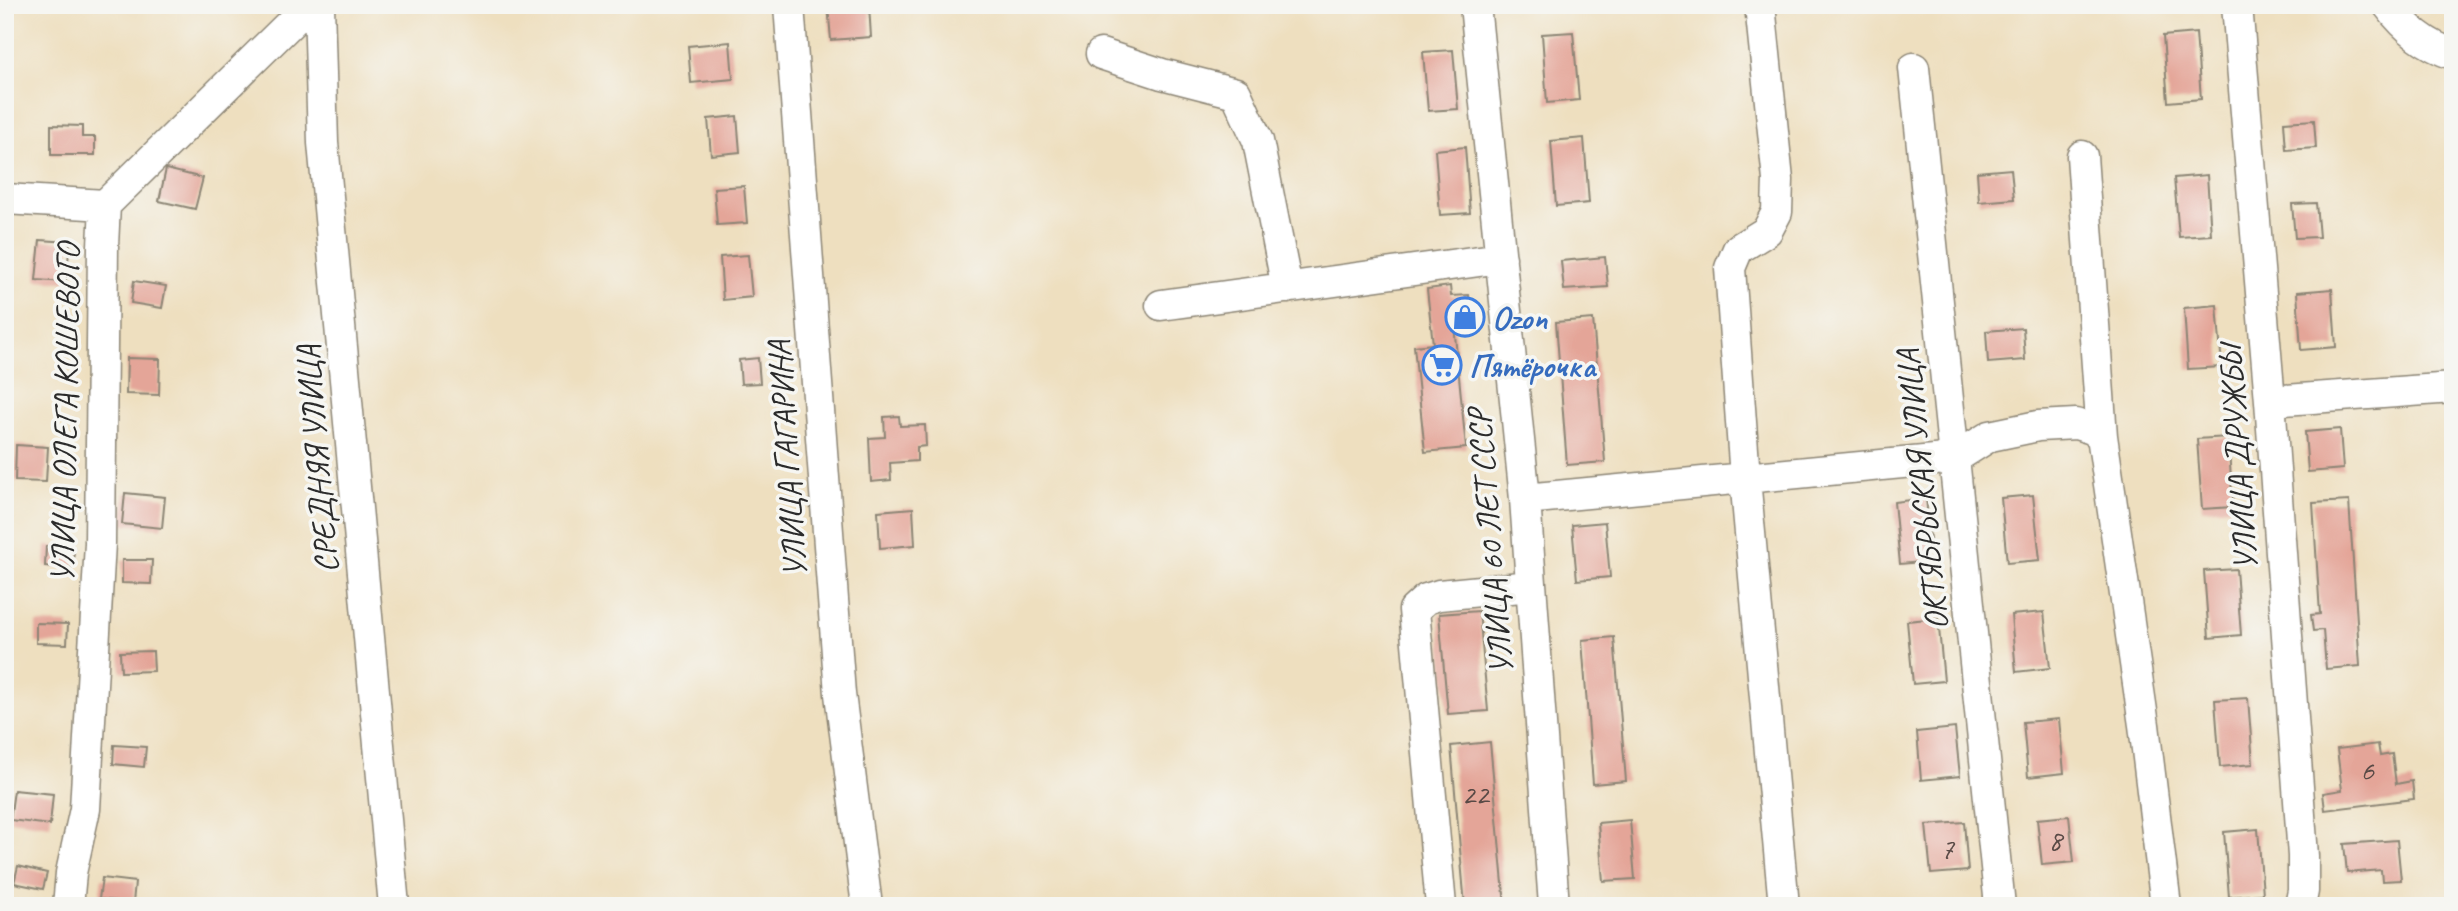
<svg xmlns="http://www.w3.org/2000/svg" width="2458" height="911" font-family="Caveat,sans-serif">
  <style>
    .building { fill: #e4a598 }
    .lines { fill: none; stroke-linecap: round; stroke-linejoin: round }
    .minor-casing { stroke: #8c8575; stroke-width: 33 }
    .minor { stroke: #fff; stroke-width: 30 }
    .labels { text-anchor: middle; stroke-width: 7; stroke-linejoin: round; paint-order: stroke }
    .number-label { font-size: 30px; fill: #594a46 }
    .shop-label { font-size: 33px; font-weight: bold; fill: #366cbe; stroke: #f6f6f2; text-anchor: start }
    .street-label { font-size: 33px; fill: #2b2b2b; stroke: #f6f6f2 }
  </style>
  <rect width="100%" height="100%" fill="#f6f6f2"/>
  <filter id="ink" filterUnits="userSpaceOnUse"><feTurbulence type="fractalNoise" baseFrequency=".0143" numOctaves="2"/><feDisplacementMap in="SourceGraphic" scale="14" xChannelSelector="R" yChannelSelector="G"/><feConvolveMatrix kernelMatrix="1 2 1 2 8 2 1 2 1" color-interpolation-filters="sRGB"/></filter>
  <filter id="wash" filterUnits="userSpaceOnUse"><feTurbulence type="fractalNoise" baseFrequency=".00686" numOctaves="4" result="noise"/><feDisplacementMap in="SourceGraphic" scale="28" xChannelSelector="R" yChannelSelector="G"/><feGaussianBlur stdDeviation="1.57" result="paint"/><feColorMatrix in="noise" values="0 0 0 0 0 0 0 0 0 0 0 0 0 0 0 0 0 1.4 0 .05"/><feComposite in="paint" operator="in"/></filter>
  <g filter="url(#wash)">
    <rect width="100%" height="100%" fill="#eedfbf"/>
    <g id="blocks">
      <path class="building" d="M828 5H869L871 37 831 40Z
        M1573 32 1579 100 1547 103 1542 34Z
        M2196 33 2201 99 2168 102 2163 36Z
        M730 42 733 79 691 83 688 46Z
        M1453 50 1458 109 1428 111 1423 52Z
        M737 116 740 152 711 155 708 119Z
        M2314 120 2316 148 2286 150 2284 122Z
        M51 125 82 126V137H95V155H51Z
        M1584 138 1589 203 1556 206 1551 141Z
        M1465 147 1470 213 1440 215 1435 150Z
        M166 169 203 178 195 209 159 201Z
        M2011 169 2014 199 1979 202 1977 172Z
        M2207 175 2211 235 2179 237 2174 178Z
        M744 186 747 223 717 225 714 188Z
        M2316 203 2319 237 2295 238 2292 204Z
        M40 240 70 242 66 282 36 280Z
        M748 255 752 297 723 300 720 257Z
        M1605 257 1608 287 1564 290 1561 261Z
        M134 281 166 286 162 308 131 303Z
        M1450 286 1451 296 1469 295 1471 324 1454 325 1466 448 1425 452 1414 346 1433 344 1427 289Z
        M2332 289 2336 347 2301 350 2297 292Z
        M2217 305 2222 367 2188 369 2184 308Z
        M1593 319 1605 462 1567 465 1556 322Z
        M2023 328 2025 360 1988 363 1986 331Z
        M127 358 160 359 159 395 126 394Z
        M758 358 760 383 741 384 739 360Z
        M899 416 900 426 925 425 926 446 917 447V461L890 463 891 480 871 482 869 438 885 437 884 417Z
        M2340 429 2343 469 2308 472 2305 432Z
        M2228 437 2233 507 2202 509 2197 439Z
        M16 445 48 447 46 482 15 481Z
        M125 493 165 497 162 528 122 524Z
        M2033 495 2040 560 2007 563 2001 498Z
        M1926 498 1932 561 1900 564 1894 502Z
        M2349 501 2360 666 2326 669 2323 630 2313 631 2311 615 2320 614 2313 503Z
        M913 508 915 545 880 548 878 511Z
        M1605 522 1610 577 1577 580 1572 525Z
        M46 546 74 548 73 568 45 566Z
        M122 560H152L151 584 122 583Z
        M2236 569 2241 635 2209 638 2204 571Z
        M1479 611 1488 711 1448 714 1439 614Z
        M2044 612 2050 668 2016 672 2011 615Z
        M1938 618 1944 681 1913 684 1907 621Z
        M36 623 68 624 67 644 36 643Z
        M1614 637 1626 781 1593 784 1582 640Z
        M153 651 154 671 121 672 120 652Z
        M2248 698 2253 764 2220 767 2215 700Z
        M2059 719 2064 773 2028 777 2023 722Z
        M1955 728 1960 776 1921 780 1917 732Z
        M1490 742 1505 906H1465L1451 746Z
        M2378 744 2380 756 2392 754 2396 784 2412 781 2414 799 2325 810 2323 793 2342 790 2337 749Z
        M114 745 146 747 144 767 113 764Z
        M14 790 53 794 50 825 10 820Z
        M2069 816 2074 862 2042 865 2037 819Z
        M1630 820 1635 879 1603 881 1598 823Z
        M1964 822 1968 871 1931 874 1926 825Z
        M2258 829 2263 894 2229 897 2224 832Z
        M2397 840 2401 880 2382 881 2381 870 2347 873 2344 844Z
        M18 866 47 873 43 889 14 883Z
        M102 878 135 882 133 903 99 899Z"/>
    </g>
  </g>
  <g filter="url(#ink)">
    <use href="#blocks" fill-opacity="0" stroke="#8c8575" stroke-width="2"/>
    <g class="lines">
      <g class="minor-casing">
        <path id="minor" d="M319 5 323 143 394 906
          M789 5 840 694 867 906
          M1475 5 1525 499 1554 906
          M1760 5 1778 180 1777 212 1767 231 1738 249 1730 268 1745 478 1784 906
          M2237 5 2270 401 2303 856V891L2300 906
          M2388 5C2405 28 2425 45 2453 54
          M1101 54 1162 74 1236 93 1258 141 1287 288
          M1914 68 2000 906
          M2082 156 2102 436
          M5 199 105 205
          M1161 305 1501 258
          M2270 401 2453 388
          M1525 499 1955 458 1990 436 2038 426 2076 424 2092 429 2102 436 2144 725 2166 906
          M68 906 71 873 85 809 100 543 103 246 105 205 309 5
          M1441 906 1414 610 1426 599 1439 595 1531 586"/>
      </g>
      <use href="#minor" class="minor"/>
    </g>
  </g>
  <defs>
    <g id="shop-ring" transform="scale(2.0125)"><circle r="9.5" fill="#f6f6f2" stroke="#3f7fe0" stroke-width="1.5"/><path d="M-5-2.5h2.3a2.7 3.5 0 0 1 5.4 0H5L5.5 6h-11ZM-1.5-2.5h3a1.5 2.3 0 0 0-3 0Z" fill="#3f7fe0"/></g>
    <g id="supermarket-ring" transform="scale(2.0125)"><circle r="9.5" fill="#f6f6f2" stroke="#3f7fe0" stroke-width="1.5"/><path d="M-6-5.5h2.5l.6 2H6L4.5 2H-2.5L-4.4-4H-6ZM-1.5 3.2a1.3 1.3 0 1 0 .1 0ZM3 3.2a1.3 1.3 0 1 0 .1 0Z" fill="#3f7fe0"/></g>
  </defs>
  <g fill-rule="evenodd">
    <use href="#shop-ring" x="1465" y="317"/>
    <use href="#supermarket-ring" x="1442" y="365"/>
  </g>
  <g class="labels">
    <g class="number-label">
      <text x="2367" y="780">6</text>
      <text x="1475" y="804">22</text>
      <text x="2055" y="850">8</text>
      <text x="1947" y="858">7</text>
    </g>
    <g class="shop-label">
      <text x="1492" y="329">Ozon</text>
      <text x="1469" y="377">Пятёрочка</text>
    </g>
    <g class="street-label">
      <text transform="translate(64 413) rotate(-89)" y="12">УЛИЦА ОЛЕГА КОШЕВОГО</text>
      <text transform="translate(2237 458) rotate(-94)" y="12">УЛИЦА ДРУЖБЫ</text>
      <text transform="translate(316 459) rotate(-95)" y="12">СРЕДНЯЯ УЛИЦА</text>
      <text transform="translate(786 459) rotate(-94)" y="12">УЛИЦА ГАГАРИНА</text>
      <text transform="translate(1921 490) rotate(-96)" y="12">ОКТЯБРЬСКАЯ УЛИЦА</text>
      <text transform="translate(1489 542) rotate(-95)" y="12">УЛИЦА 60 ЛЕТ СССР</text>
    </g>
  </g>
  <rect width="2458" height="911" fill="none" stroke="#f6f6f2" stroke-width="28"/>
</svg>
